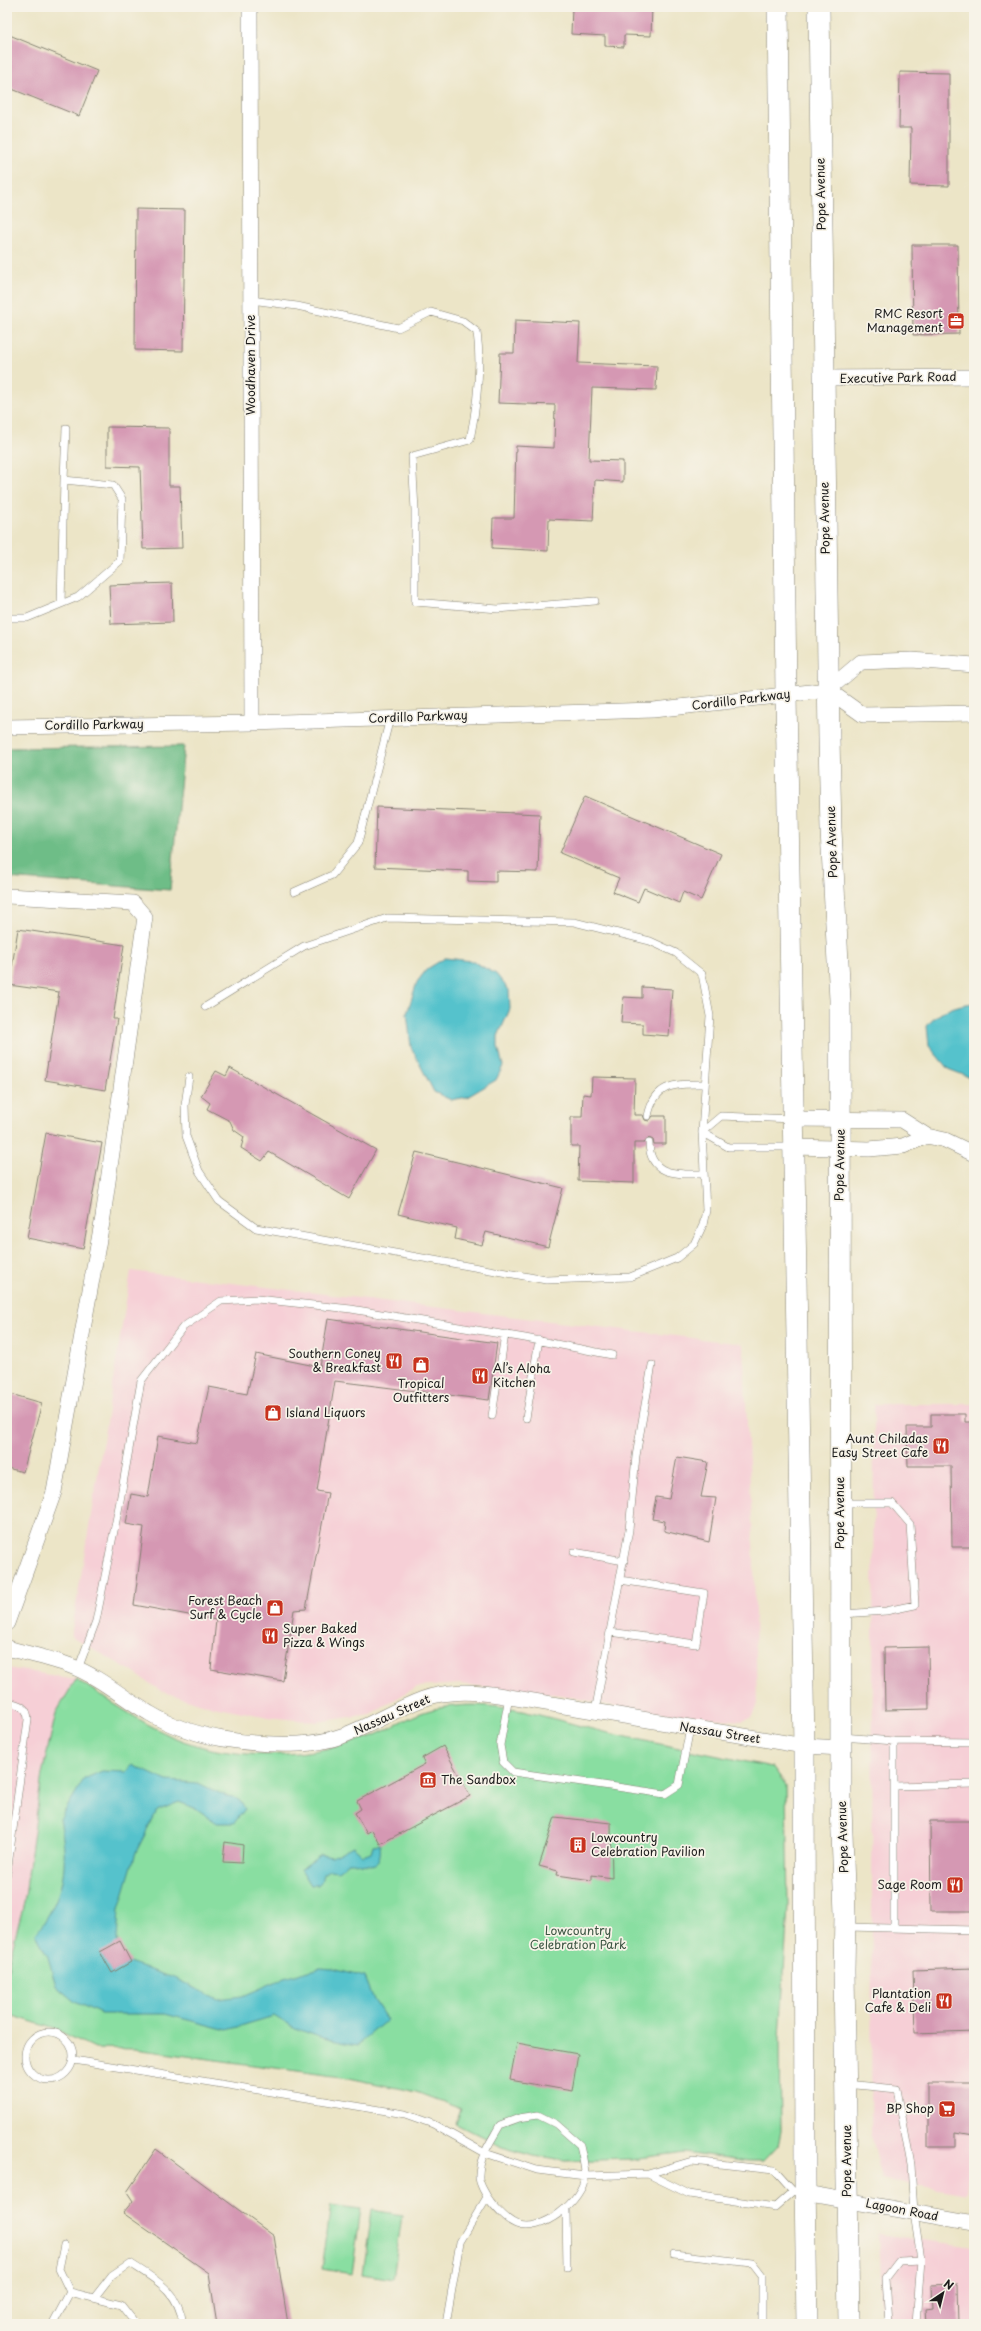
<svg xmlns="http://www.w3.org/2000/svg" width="981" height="2331" font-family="'Playpen Sans',sans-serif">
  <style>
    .built { fill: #f6cfd6 }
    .green { fill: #89dea1; stroke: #527d5e }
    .forest { fill: #6ebd87; stroke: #456c52 }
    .water { fill: #55c2cc; stroke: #386f74 }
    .building { fill: #d598b3 }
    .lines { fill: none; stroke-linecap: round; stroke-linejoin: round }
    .lane-casing { stroke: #848072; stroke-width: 8 }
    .street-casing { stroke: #848072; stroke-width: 16 }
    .secondary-casing { stroke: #848072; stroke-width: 22 }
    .lane { stroke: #fff; stroke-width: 7 }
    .street { stroke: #fff; stroke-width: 15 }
    .secondary { stroke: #fff; stroke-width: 21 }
    .labels { text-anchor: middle; stroke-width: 3.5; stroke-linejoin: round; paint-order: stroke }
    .street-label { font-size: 12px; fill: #1c1c1c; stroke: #f7f3e8 }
    .poi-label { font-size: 12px; fill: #1c1c1c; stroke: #f7f3e8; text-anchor: end }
    .park-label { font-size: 12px; fill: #3d5644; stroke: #f7f3e8 }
  </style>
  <rect width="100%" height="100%" fill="#f7f3e8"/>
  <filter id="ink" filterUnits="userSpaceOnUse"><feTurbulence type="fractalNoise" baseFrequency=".025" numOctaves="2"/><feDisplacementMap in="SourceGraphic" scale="8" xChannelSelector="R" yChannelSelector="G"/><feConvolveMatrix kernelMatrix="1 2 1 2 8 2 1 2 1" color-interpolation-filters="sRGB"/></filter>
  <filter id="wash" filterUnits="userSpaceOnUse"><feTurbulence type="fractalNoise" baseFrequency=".012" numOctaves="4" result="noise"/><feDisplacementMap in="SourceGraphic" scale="16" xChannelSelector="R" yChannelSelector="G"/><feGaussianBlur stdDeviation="0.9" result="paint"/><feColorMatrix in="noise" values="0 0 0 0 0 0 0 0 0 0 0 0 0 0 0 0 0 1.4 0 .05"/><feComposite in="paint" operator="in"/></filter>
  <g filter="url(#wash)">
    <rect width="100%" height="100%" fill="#ece5c7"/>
    <path class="built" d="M131 1271 743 1344 754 1561 757 1707 752 1718 741 1721 634 1710 561 1695 460 1684 416 1687 370 1714 317 1722 268 1717 202 1704 161 1691 130 1670 71 1636Z
      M874 1404H974V2127L967 2194 882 2179 871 2134Z
      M7 1668 76 1679 56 1713 24 1903 10 1957 7 1979Z
      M878 2234 974 2247V2324H882Z"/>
    <path class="green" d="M76 1679C107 1699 138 1721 173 1737 234 1763 309 1758 370 1737 390 1730 407 1717 427 1711 440 1707 460 1705 474 1705 517 1706 559 1721 600 1731 657 1744 714 1755 772 1767L786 1786 788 1907 780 2038 781 2131 778 2146 764 2161H749L685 2152 632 2159 564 2161 533 2156 502 2147 456 2124 461 2109 416 2092 349 2078 135 2049 94 2048 55 2029 7 2014V1979L10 1957 24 1903 42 1774 56 1713Z
      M331 2205 361 2209 352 2274 322 2269Z
      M372 2210 402 2215 393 2279 363 2274Z"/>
    <path class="forest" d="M184 746 170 890 7 878V748Z"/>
    <path class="water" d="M445 958 472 961 496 974 509 990 510 1009 498 1036V1047L503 1066 496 1080 467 1097 451 1100 434 1092 411 1047 407 1013 417 982 427 969Z
      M974 1003V1079L948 1069 929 1046 927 1026C939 1011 955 1005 974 1003Z
      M132 1765 167 1781 198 1783 224 1795 238 1798 245 1809 234 1823H217L197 1809 179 1802 157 1811 136 1852 119 1909 117 1941 129 1963 174 1978 218 1999 243 1996 282 1979 319 1968 333 1969 365 1977 374 2000 387 2020 357 2045C329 2041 298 2032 274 2016L227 2030 165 2014H101L75 2002 56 1986 48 1957 36 1934C65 1893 69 1868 60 1819L84 1779 102 1771 127 1772Z
      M380 1844C383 1875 366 1862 348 1863L338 1871 329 1870 323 1874 321 1882 318 1885H311L301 1869 321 1855 332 1857 353 1846 363 1855 371 1852 373 1845Z"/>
    <g id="blocks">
      <path class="building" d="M572 7H652L651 36 624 35V47L605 46V36L571 34Z
        M7 34 97 71 79 116 7 87Z
        M900 72 949 73V186L910 185 911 128H899Z
        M136 209 185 210 183 351 135 350Z
        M912 245H958L959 334 913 335Z
        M515 320 580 323 578 363 657 366 656 390 592 388 589 460 623 461V482L595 480 593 521 549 519 548 551 492 548 493 518H514L516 446 554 448 555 405 498 403 500 353H514Z
        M107 427 169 428V486H180L182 548 143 549 140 467 107 466Z
        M172 583 173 622 111 624 109 585Z
        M585 796 721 854 701 900 683 892 679 903 644 888 638 902 613 892 619 878 560 853Z
        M377 807 540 814 538 872 496 871V882L468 881V871L375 867Z
        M18 929 124 945 113 1019H117L105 1090 45 1080 59 992 9 985Z
        M642 987 672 989 669 1036 643 1034V1024L621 1023 623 997 642 998Z
        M230 1068 376 1150 349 1199 269 1152 262 1161 241 1148 244 1137 234 1130 230 1121 207 1109 210 1103 201 1096 216 1071 226 1076Z
        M592 1077 635 1078 634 1115H643L645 1120 649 1121 653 1116H666V1144H654L653 1140 649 1138 644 1143H634V1183L578 1181 579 1146H571V1117H582L583 1094 591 1095Z
        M46 1133 102 1143 83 1249 27 1238Z
        M416 1152 563 1188 548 1247 486 1232 482 1245 455 1239 457 1228 398 1214Z
        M328 1319 497 1343 489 1400 335 1381 317 1491 328 1493 306 1609 294 1610 283 1681 211 1669 216 1620 134 1605 144 1527 126 1524 131 1494 148 1497 158 1436 197 1443 209 1387 247 1394 256 1354 320 1367Z
        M7 1393 42 1403 23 1472 7 1468Z
        M931 1414H965V1422H974V1547H952L951 1466H908L907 1427H931Z
        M677 1457 708 1462 701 1497 716 1498 709 1542 664 1531 665 1521 652 1519 656 1497 669 1499Z
        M928 1647 929 1709 885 1710 884 1648Z
        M443 1746 470 1796 380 1844 372 1830 367 1833 355 1813 361 1809 357 1801 425 1764 422 1758Z
        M555 1817 611 1823 612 1878 592 1875V1880L557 1875 558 1871 539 1866Z
        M930 1821H974V1911H931Z
        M225 1842 243 1845 242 1863 223 1862Z
        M120 1941 131 1962 112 1973 100 1952Z
        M974 1968V2031L915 2033 913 1970Z
        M517 2043 578 2054 572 2091 510 2080Z
        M928 2083H974V2135L955 2132V2147H928Z
        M156 2149 274 2236 288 2324H217L209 2273 123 2213 133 2201 127 2192Z
        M958 2284 959 2324H926L925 2309 932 2308 931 2285Z"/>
    </g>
  </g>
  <g filter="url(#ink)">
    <use href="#blocks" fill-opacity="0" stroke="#848072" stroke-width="1"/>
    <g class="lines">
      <g class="lane-casing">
        <path id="lane" d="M251 300 297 306 398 328 431 312 463 321 477 332C482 368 477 405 470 440L412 456 415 510V602L498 609 595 601
          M61 604 64 480
          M7 618H27L78 597 120 561 122 499 113 485 64 480 66 428
          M294 892 332 875 358 843 390 718
          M189 1077 185 1105 186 1136 199 1171 219 1201 256 1228 546 1280 630 1277 677 1258 694 1244 703 1225 706 1210 702 1132 710 1016 702 974 676 953 650 941 574 922 387 918 304 946 205 1007
          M648 1116C655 1082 676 1084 705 1084
          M649 1143C650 1177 678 1174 704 1174
          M791 1147H728L702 1132 721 1116 792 1119
          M500 1367 505 1334
          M492 1416 497 1383
          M526 1418 539 1340
          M842 1503H892L910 1524 915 1605 886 1611 843 1614
          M574 1552 624 1561
          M610 1632 696 1644 704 1593 620 1580
          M78 1669 96 1621 120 1501 141 1381 183 1327 221 1301 257 1299 351 1309 525 1338 612 1355
          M509 1697 500 1745 503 1762 513 1772 665 1794 679 1785 690 1728
          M7 1702C19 1704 28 1707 28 1720L7 1873
          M595 1712 629 1530 636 1456 652 1365
          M842 1737 894 1741 974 1742
          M894 1741V1928
          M895 1786 974 1784
          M847 1927 974 1930
          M25 2056a24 24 0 1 1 48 0a24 24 0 1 1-48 0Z
          M74 2060 405 2114 433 2124 485 2153 537 2170 585 2176 648 2174
          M846 2084 897 2089 911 2165 914 2213 921 2260 916 2324
          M538 2115 556 2124 580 2145C582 2154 585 2165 585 2175 584 2200 541 2235 516 2224 506 2220 498 2210 491 2202 486 2196 478 2182 479 2175 479 2157 492 2140 500 2125L519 2118Z
          M793 2191 775 2207 689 2194 648 2174 692 2161 774 2170 793 2191 804 2193
          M566 2209 567 2268
          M674 2254 752 2263 762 2276V2324
          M70 2292 121 2305 136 2324
          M94 2298 112 2275 130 2263C156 2280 179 2291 183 2324
          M53 2324 70 2292 59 2269 64 2245
          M446 2324 460 2242 487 2197
          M889 2324 886 2278 899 2261 921 2260"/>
      </g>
      <g class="street-casing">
        <path id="street" d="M250 7 252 723
          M822 378 974 377
          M828 690 863 715 974 713
          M7 727 252 723 653 710 828 690 861 662 912 660 974 665
          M7 896 133 903 145 917 103 1217 54 1492 7 1623
          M795 1119 902 1120 927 1136 903 1146 869 1149 795 1147
          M927 1136 945 1140 974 1154
          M7 1648C28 1654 51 1658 71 1666 100 1677 123 1698 149 1713 190 1738 251 1746 299 1744 351 1742 377 1716 423 1699 447 1690 472 1691 498 1695L804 1746 842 1748
          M805 2193 974 2223"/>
      </g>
      <g class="secondary-casing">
        <path id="secondary" d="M778 7 786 695 804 1746 805 2181 807 2324
          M819 7 829 739 831 830 840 1000 841 1807 845 1914 844 1970 849 2324"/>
      </g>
      <use href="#lane" class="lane"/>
      <use href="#street" class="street"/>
      <use href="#secondary" class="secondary"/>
    </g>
  </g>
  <defs>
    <g id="office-square" transform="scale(0.9)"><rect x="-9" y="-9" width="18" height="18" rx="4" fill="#c8321e" stroke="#f7f3e8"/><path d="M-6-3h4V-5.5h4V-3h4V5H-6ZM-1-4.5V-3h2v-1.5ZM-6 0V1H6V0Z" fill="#fff"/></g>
    <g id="restaurant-square" transform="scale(0.9)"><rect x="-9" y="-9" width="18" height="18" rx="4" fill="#c8321e" stroke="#f7f3e8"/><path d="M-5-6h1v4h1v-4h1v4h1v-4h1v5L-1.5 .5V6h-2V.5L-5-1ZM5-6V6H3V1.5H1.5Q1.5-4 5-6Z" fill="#fff"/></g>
    <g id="shop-square" transform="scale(0.9)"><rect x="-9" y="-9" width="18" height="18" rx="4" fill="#c8321e" stroke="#f7f3e8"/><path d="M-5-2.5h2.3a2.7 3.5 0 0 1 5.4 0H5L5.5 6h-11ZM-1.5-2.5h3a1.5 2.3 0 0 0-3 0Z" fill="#fff"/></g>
    <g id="museum-square" transform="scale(0.9)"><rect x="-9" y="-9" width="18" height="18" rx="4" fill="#c8321e" stroke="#f7f3e8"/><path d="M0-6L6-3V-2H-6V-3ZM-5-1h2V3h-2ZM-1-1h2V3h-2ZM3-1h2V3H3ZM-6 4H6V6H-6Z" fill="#fff"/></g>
    <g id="building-square" transform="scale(0.9)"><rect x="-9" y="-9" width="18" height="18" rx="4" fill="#c8321e" stroke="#f7f3e8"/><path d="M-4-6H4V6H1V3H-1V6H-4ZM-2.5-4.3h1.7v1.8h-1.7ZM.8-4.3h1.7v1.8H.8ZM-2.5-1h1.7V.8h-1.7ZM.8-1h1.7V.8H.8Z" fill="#fff"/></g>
    <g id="supermarket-square" transform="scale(0.9)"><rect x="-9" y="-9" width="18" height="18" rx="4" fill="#c8321e" stroke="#f7f3e8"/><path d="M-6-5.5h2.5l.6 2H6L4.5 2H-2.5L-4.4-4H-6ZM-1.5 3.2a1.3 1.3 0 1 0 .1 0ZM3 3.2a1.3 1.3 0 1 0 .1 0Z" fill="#fff"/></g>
  </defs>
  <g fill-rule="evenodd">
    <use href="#office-square" x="956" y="321"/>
    <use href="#restaurant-square" x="394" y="1361"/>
    <use href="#shop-square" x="421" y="1365"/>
    <use href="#restaurant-square" x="480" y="1376"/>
    <use href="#shop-square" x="273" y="1413"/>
    <use href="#restaurant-square" x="941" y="1446"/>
    <use href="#shop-square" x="275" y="1608"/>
    <use href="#restaurant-square" x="270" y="1636"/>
    <use href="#museum-square" x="428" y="1780"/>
    <use href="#building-square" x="578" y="1845"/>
    <use href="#restaurant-square" x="955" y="1885"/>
    <use href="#restaurant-square" x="944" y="2001"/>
    <use href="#supermarket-square" x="947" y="2109"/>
  </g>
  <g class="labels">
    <g class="street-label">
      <text transform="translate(821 194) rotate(-91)" y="4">Pope Avenue</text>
      <text transform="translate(251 365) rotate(-90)" y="4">Woodhaven Drive</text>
      <text transform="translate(898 378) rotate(-1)" y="4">Executive Park Road</text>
      <text transform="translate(825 518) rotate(-91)" y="4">Pope Avenue</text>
      <text transform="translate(741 700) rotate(-7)" y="4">Cordillo Parkway</text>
      <text transform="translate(418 717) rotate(-2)" y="4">Cordillo Parkway</text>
      <text transform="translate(94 725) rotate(-1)" y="4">Cordillo Parkway</text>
      <text transform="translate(832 842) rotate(-92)" y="4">Pope Avenue</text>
      <text transform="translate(840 1165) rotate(-89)" y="4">Pope Avenue</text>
      <text transform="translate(840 1513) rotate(-90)" y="4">Pope Avenue</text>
      <text transform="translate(392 1715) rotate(-24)" y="4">Nassau Street</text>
      <text transform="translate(720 1733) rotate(9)" y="4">Nassau Street</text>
      <text transform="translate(843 1837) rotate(-92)" y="4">Pope Avenue</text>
      <text transform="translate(847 2161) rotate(-90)" y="4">Pope Avenue</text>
      <text transform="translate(902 2210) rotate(11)" y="4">Lagoon Road</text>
    </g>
    <g class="poi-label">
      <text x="943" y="318">RMC Resort<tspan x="943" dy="14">Management</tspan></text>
      <text x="381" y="1358">Southern Coney<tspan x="381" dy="14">&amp; Breakfast</tspan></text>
      <text x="493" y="1373" text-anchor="start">Al’s Aloha<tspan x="493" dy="14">Kitchen</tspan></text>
      <text x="421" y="1388" text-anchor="middle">Tropical<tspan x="421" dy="14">Outfitters</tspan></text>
      <text x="286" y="1417" text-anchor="start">Island Liquors</text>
      <text x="928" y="1443">Aunt Chiladas<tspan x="928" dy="14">Easy Street Cafe</tspan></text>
      <text x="262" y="1605">Forest Beach<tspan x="262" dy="14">Surf &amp; Cycle</tspan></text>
      <text x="283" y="1633" text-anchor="start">Super Baked<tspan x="283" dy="14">Pizza &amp; Wings</tspan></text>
      <text x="441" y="1784" text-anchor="start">The Sandbox</text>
      <text x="591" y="1842" text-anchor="start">Lowcountry<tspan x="591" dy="14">Celebration Pavilion</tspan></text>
      <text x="942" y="1889">Sage Room</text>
      <text x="931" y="1998">Plantation<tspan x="931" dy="14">Cafe &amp; Deli</tspan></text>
      <text x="934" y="2113">BP Shop</text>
    </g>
    <g class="park-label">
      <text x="578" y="1935">Lowcountry<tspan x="578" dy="14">Celebration Park</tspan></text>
    </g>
  </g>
  <rect width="981" height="2331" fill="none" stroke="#f7f3e8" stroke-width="24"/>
  <g transform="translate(943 2293) rotate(35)" stroke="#f7f3e8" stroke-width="3" paint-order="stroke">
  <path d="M0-3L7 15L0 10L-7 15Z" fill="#1c1c1c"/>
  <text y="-6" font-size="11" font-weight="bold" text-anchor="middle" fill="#1c1c1c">N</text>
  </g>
</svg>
